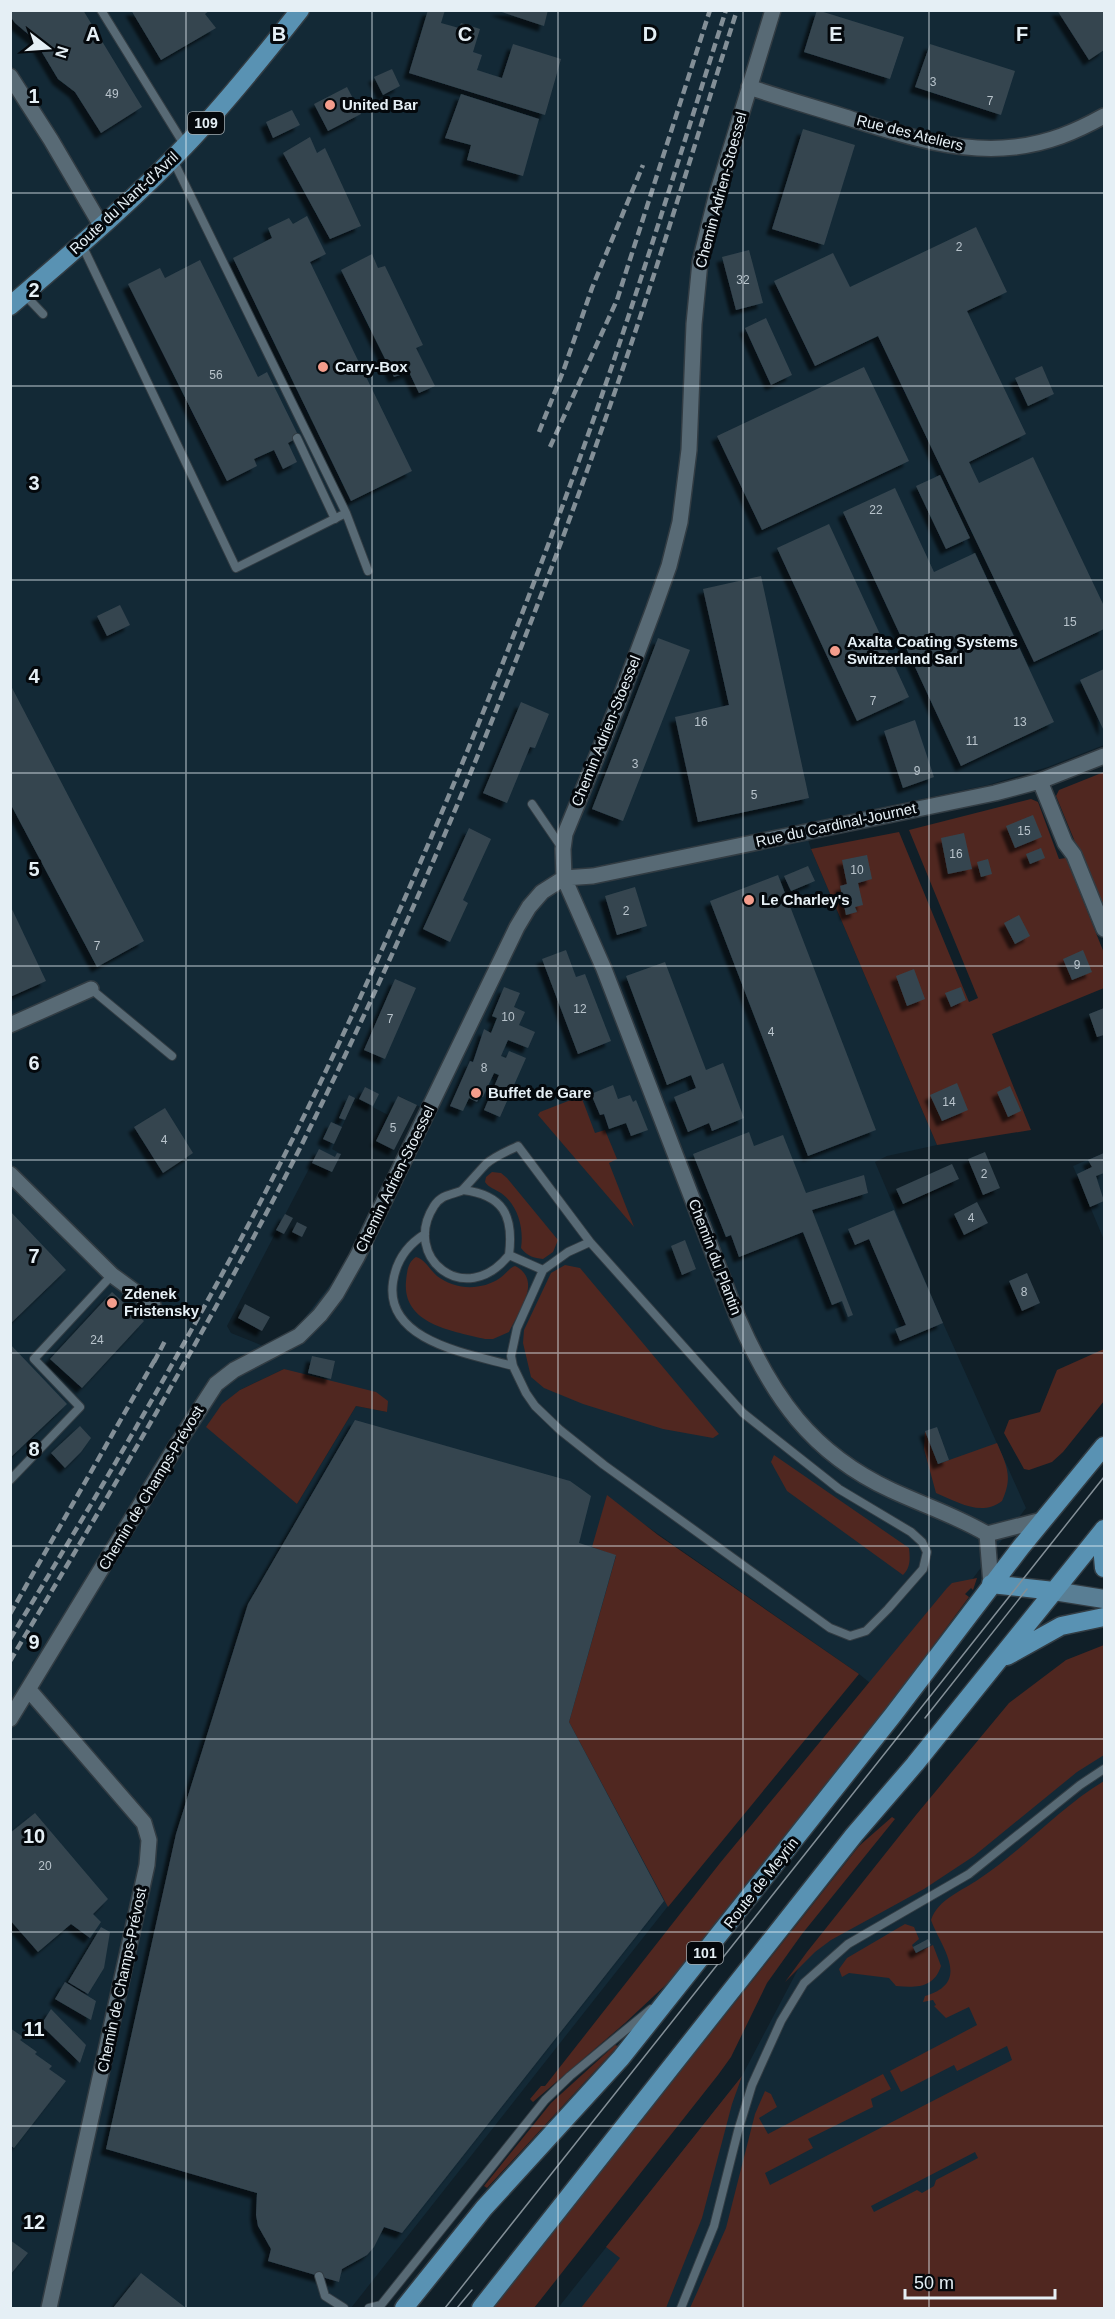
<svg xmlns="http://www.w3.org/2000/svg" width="1115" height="2319" font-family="Helvetica,sans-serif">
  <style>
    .built { fill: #132936; fill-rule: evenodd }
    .green { fill: #502720; fill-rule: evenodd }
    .building { fill: #35454f; filter: url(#shadow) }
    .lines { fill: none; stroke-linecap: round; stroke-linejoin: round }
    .lane-casing { stroke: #323c43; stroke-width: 10 }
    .street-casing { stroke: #323c43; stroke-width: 18 }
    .secondary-casing { stroke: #323c43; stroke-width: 21 }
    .primary-casing { stroke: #323c43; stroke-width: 21 }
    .lane { stroke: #586a75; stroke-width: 8 }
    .street { stroke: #586a75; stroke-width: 15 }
    .secondary { stroke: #597e94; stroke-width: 18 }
    .primary { stroke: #5992b3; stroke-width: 18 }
    .tram { stroke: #838f97; stroke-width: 1.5 }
    .rail { stroke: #838f97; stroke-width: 4.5; stroke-dasharray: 9 4.5; stroke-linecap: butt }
    .grid { fill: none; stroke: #e5eff5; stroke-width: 1.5; stroke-opacity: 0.55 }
    .poi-dot { fill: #f49d8c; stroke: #04080c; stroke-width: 2 }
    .labels { text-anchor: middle; stroke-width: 6; stroke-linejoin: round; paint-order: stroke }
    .number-label { font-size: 12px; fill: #b9c4cc }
    .shield { fill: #04080c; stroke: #a2aaaf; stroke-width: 1.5 }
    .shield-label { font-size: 14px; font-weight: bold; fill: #e5eff5 }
    .poi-label { font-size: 15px; font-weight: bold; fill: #e5eff5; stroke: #04080c; text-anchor: start }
    .street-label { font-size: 15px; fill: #e5eff5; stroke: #04080c }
    .grid-label { font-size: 20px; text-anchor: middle; font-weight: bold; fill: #e5eff5; stroke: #04080c; stroke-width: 6; stroke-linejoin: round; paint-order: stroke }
  </style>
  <defs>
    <filter id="shadow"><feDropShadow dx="-5.5" dy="5.5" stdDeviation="1.5" flood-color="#0009"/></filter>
  </defs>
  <rect width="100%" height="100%" fill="#101f28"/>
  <path class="built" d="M11 11H1104V745L1048 767 988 785 803 824 811 849 937 1145 887 1156 875 1162 943 1323 1026 1508 885 1695 859 1674 635 1518 676 1896 351 2308H11ZM399 1096 420 1107 340 1272 278 1352 231 1333 227 1326 312 1163 332 1172 341 1154 332 1149 355 1098 388 1115ZM284 1369 387 1412 356 1406 297 1504 240 1390Z
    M1104 1153V1240L1073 1166Z
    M1104 1654V2308H558L742 2076 807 1952Z"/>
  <path class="green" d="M1104 772V912L1056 796 1059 790Z
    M1031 799 1038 802 1059 859 1066 858 1104 953V988L992 1034 1031 1130 937 1145 811 849 899 832 969 1002 978 998 909 830Z
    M581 1096 595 1133 605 1130 617 1159 609 1163 634 1227 538 1115 540 1112Z
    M492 1172 501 1173 507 1178 558 1240 553 1252 543 1259C534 1258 527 1256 521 1248 524 1228 518 1205 501 1193 495 1189 489 1188 485 1182L486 1177Z
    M416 1257C426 1260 429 1269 437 1276 455 1290 481 1291 500 1278 506 1274 509 1268 515 1266 543 1280 519 1311 509 1332L493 1339H485C454 1331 402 1325 406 1281 407 1271 408 1262 416 1257Z
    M565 1265 580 1268 719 1434 713 1438 663 1429 583 1404 544 1388 531 1377 523 1343 524 1330 551 1273Z
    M1104 1349V1401L1063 1452 1052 1462 1029 1470 1024 1469 1004 1433 1009 1420 1040 1412 1057 1370Z
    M284 1369 376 1392 388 1401 387 1412 356 1406 297 1504 206 1427 222 1404 240 1390Z
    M925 1431 938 1464 997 1443C1007 1466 1013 1477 1002 1501 981 1517 958 1502 936 1493L924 1449Z
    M774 1455 909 1548C910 1558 911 1567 903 1575L787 1491 771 1462Z
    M607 1495 658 1535 859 1674 668 1907 569 1722 616 1556 592 1547Z
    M977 1578 973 1590 971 1588 965 1594 969 1597 893 1700 671 1980 625 2023 533 2102 530 2099 541 2086H545L720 1863 947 1588 952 1583Z
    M1104 1645V1755L1077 1772 974 1856 924 1889 831 1940 815 1952 785 1982 807 1952 916 1815 1009 1703 1066 1660Z
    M1104 1781V2308H690L726 2228 755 2114 765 2091 771 2094 777 2107 759 2118 768 2134 883 2074 891 2089 871 2099 873 2107 808 2139 813 2148 765 2173 770 2185 1012 2060 1007 2046 957 2071 954 2065 901 2092 890 2071 977 2025 969 2007 946 2018 934 2006 936 2005 933 2000 923 2002 925 1996C973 1982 940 1946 931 1920 938 1899 962 1891 979 1879 1023 1850 1059 1808 1104 1781ZM975 2152 978 2158 936 2180 934 2186 922 2193 917 2190 874 2212 871 2206Z
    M892 1817 895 1819 802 1934 767 1983 731 2057 718 2075 534 2308H493L859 1846Z
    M905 1924 914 1927 919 1939 912 1945 916 1953 933 1945 941 1966C934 1988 916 1988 896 1986L889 1978 849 1973 842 1977 839 1969 847 1958Z
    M615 2045 618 2046 487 2188 484 2186 551 2103Z
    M742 2076 732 2104 702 2218 666 2308H581L620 2258 606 2247Z"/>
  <path class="building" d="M10 10H83L142 107 101 133 75 92 58 79 34 39 15 23 10 16Z
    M131 10H210L205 14 216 28 161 60Z
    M428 10H445L441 23 459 28 461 23 480 29 473 52 482 55 477 70 502 78 513 44 561 59 545 115 409 73Z
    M496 10H548L544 26Z
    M817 10 904 37 890 79 804 52Z
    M1057 10H1104V50L1089 60Z
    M930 44 1015 71 1001 115 915 87Z
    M392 69 400 86 383 95 374 77Z
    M347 87 361 114 328 131 314 104Z
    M461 94 539 119 523 176 467 160 471 145 445 138Z
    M292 110 300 125 273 138 266 122Z
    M803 129 855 145 824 245 772 229Z
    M310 137 317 153 325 148 361 226 330 239 283 153Z
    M307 216 326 254 310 262 412 471 351 501 233 258 272 238 268 228 289 218 293 224Z
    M976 227 1007 292 967 311 1026 434 969 462 979 483 1033 457 1104 606V629L1034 662 878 336 815 366 774 281 833 253 850 287Z
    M749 250 763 303 736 310 722 257Z
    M372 254 378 268 385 266 423 345 416 348 435 386 419 393 409 372 394 377 341 270Z
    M200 260 258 377 267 372 299 437 288 443 297 462 283 469 274 450 254 459 257 466 227 481 128 284 160 268 165 278Z
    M766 318 792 375 771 385 745 328Z
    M1042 366 1054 394 1028 406 1015 378Z
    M864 367 909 461 762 530 717 436Z
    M940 475 970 538 946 549 916 486Z
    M895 488 934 572 975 553 1054 722 961 766 843 512Z
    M829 524 909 697 857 721 777 548Z
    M761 576 809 798 698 822 675 717 729 705 703 589Z
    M120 605 130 625 107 636 97 616Z
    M658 638 690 650 623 821 592 809Z
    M1104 669V731L1080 680Z
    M10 684 144 941 97 967 10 803Z
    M521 702 549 714 535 748 530 747 507 803 483 793Z
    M915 720 934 777 903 788 884 731Z
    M1033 815 1042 837 1015 848 1006 826Z
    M469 828 491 839 463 900 468 903 450 942 423 929Z
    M964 833 972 869 948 874 941 838Z
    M1041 848 1045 858 1030 864 1026 854Z
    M867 855 872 879 858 883 863 905 855 907 857 912 846 915 840 886 847 884 842 860Z
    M988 859 992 874 981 877 977 862Z
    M808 866 815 881 791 891 784 876Z
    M778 875 876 1130 808 1156 710 901Z
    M635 887 647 926 617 935 605 896Z
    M10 905 46 981 10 997Z
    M1019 915 1030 936 1015 944 1004 923Z
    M566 950 576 977 585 974 611 1041 578 1054 542 959Z
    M1083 950 1092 972 1072 980 1063 959Z
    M665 962 706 1070 723 1063 744 1118 712 1131 709 1123 688 1132 674 1097 696 1088 691 1075 667 1085 626 976Z
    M914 969 925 999 907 1006 896 976Z
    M395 979 416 988 385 1059 364 1050Z
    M504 987 520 993 514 1007 525 1012 519 1025 535 1032 528 1048 508 1040 501 1056 506 1058 509 1051 526 1058 500 1117 484 1110 499 1075 494 1073 483 1097 480 1096 477 1102 469 1098 463 1111 450 1106 470 1061 473 1062 484 1029 491 1033 497 1018 492 1016Z
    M961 987 966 1000 951 1007 945 993Z
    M1104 1008V1035L1097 1037 1089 1014Z
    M957 1083 968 1110 942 1121 930 1095Z
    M613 1085 618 1099 630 1095 633 1102 636 1100 648 1130 631 1136 626 1123 609 1129 604 1114 600 1115 591 1094Z
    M1010 1086 1021 1111 1008 1117 997 1092Z
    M365 1087 379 1094 373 1106 359 1099Z
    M349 1095 355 1098 345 1120 339 1118Z
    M398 1096 417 1105 394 1150 376 1141Z
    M165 1108 193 1153 163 1173 134 1127Z
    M331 1122 342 1127 334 1144 323 1139Z
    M749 1132 754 1146 783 1135 806 1193 864 1175 868 1193 812 1210 853 1315 848 1317 842 1301 832 1305 803 1232 739 1257 731 1235 726 1237 693 1154Z
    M319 1149 335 1157 337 1153 341 1154 332 1172 312 1163Z
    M985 1152 1000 1188 983 1195 968 1159Z
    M1104 1153V1173L1096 1176 1104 1201 1090 1207 1077 1174 1092 1167 1088 1160Z
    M952 1164 959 1179 903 1204 896 1189Z
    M977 1202 988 1223 964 1235 954 1214Z
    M894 1210 943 1323 900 1341 895 1329 906 1325 869 1239 855 1245 848 1229Z
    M10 1211 66 1270 10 1324Z
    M285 1214 293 1218 284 1234 276 1230Z
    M297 1222 307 1227 302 1237 292 1232Z
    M685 1240 696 1269 682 1275 671 1246Z
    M1027 1273 1040 1303 1022 1311 1009 1281Z
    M112 1292 144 1321 82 1388 50 1359Z
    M245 1304 270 1317 262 1331 238 1318Z
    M10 1344 67 1404 10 1458Z
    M312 1356 335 1361 331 1379 308 1373Z
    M355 1420 570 1481 591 1496 579 1543 616 1555 569 1722 664 1901 402 2233 384 2227 374 2247 367 2255 342 2269 339 2282 268 2261 271 2249 258 2226 256 2215 257 2193 106 2149 176 1834 248 1604Z
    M80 1426 91 1438 81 1452 65 1468 51 1453Z
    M937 1427 949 1460 938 1464 925 1431Z
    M35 1813 108 1899 93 1914 101 1922 90 1938 71 1924 38 1952 10 1920V1833Z
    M101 1927 110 1932 104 1968 88 1994 68 1982Z
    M928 1939 931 1945 916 1953 913 1947Z
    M65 1982 96 2001 91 2020 55 1999Z
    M51 2009 86 2045 80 2063 41 2025Z
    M10 2028 23 2037 20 2040 37 2052 35 2054 52 2066 49 2069 66 2081 14 2148 10 2145Z
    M10 2240 28 2253 10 2275Z
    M141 2273 186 2308H113Z"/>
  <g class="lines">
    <g class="lane-casing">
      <path id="lane" d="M101 10 185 146
        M82 245 236 568 346 513 173 160
        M24 294 43 314
        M297 438 335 519
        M346 513 368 571
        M532 804 562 848
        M91 989 172 1056
        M463 1190C503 1195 514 1215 509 1255L543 1270
        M425 1234C407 1245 396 1262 393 1282 384 1342 471 1354 513 1366
        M590 1242 743 1413 839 1489 911 1532 922 1542 927 1552 923 1569 888 1609 866 1631 850 1636 830 1628 604 1465 560 1430 535 1406 526 1393 513 1366 511 1356 517 1328 543 1270 568 1252Z
        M509 1255C465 1310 401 1257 434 1206 441 1195 450 1195 461 1191 464 1189 481 1169 486 1164 495 1156 508 1151 518 1146L590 1242
        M10 1480 80 1407 34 1359 112 1275
        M319 2276 325 2296 344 2308
        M369 2308 381 2305 545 2100 570 2076 651 2009
        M681 2308 714 2226 738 2131 752 2085 781 2021 804 1983 848 1944 969 1874 1080 1785 1104 1769"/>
    </g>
    <g class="street-casing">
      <path id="street" d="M773 10 716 197 700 262 694 324 689 450 680 522 669 566 653 611 617 707 565 834 563 849 564 878 604 969 738 1318C772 1396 811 1453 891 1490 923 1505 957 1516 987 1534L1042 1520
        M10 76 51 140 102 227
        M749 87C781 98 813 107 845 117 899 134 957 154 1015 147 1049 143 1075 132 1104 116
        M1040 781 1065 843 1074 855 1104 929
        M10 1025 91 989
        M10 1174 112 1275 153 1305
        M987 1534 991 1584
        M29 1690 144 1823 149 1840 147 1865 49 2308
        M10 1719 178 1443 216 1384 234 1370 299 1336 320 1315 336 1294 357 1257 517 927 529 907 542 892 564 878 593 876 995 793 1040 781 1104 756"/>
    </g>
    <g class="secondary-casing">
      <path id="secondary" d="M1054 1591 1104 1599"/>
    </g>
    <g class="primary-casing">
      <path id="primary" d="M10 306C70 254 131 203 185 146 226 103 263 57 300 10
        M1104 1546 1103 1557 1104 1568
        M991 1584 1054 1591
        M1007 1656 1061 1626 1104 1617
        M404 2308 484 2208 621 2058 893 1715 1021 1547 1104 1446
        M481 2308 854 1835 915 1764 1104 1529"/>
    </g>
    <use href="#lane" class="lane"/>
    <use href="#street" class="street"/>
    <use href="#secondary" class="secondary"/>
    <use href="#primary" class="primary"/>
    <path class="tram" d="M925 1718 1027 1589
      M445 2308 1104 1477
      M457 2308 472 2290"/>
    <path class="rail" d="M539 432 564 369 592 288 643 165
      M550 447 617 300 710 10
      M154 1362 165 1341
      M10 1614 157 1356
      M10 1639C122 1455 231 1269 324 1075 429 854 522 626 602 395 646 267 685 139 726 10
      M10 1661C111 1492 212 1322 301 1146 421 905 524 654 612 400 657 271 696 140 737 10"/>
  </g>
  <path class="grid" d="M186 10V2308M372 10V2308M558 10V2308M743 10V2308M929 10V2308M10 193H1104M10 386H1104M10 580H1104M10 773H1104M10 966H1104M10 1160H1104M10 1353H1104M10 1546H1104M10 1739H1104M10 1932H1104M10 2126H1104"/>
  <g class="poi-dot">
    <circle cx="330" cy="105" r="6"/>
    <circle cx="323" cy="367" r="6"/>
    <circle cx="835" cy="651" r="6"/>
    <circle cx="749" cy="900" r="6"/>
    <circle cx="476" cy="1093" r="6"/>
    <circle cx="112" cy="1303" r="6"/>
  </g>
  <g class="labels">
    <g class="number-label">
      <text x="933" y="86">3</text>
      <text x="112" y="98">49</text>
      <text x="990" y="105">7</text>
      <text x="959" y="251">2</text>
      <text x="743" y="284">32</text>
      <text x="216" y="379">56</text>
      <text x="876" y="514">22</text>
      <text x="1070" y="626">15</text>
      <text x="873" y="705">7</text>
      <text x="701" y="726">16</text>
      <text x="1020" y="726">13</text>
      <text x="972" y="745">11</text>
      <text x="635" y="768">3</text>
      <text x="917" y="775">9</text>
      <text x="754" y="799">5</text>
      <text x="1024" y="835">15</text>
      <text x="956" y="858">16</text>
      <text x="857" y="874">10</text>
      <text x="626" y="915">2</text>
      <text x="97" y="950">7</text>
      <text x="1077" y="969">9</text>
      <text x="580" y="1013">12</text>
      <text x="508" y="1021">10</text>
      <text x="390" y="1023">7</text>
      <text x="771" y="1036">4</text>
      <text x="484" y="1072">8</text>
      <text x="949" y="1106">14</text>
      <text x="393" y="1132">5</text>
      <text x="164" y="1144">4</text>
      <text x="984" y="1178">2</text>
      <text x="971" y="1222">4</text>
      <text x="1024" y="1296">8</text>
      <text x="97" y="1344">24</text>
      <text x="45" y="1870">20</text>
    </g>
    <g class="shield">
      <rect x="188" y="112" width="36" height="22" rx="4.5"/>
      <rect x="687" y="1942" width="36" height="22" rx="4.5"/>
    </g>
    <g class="shield-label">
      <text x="206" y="128">109</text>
      <text x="705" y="1958">101</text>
    </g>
    <g class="poi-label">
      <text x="342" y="110">United Bar</text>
      <text x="335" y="372">Carry-Box</text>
      <text x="847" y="647">Axalta Coating Systems<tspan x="847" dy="17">Switzerland Sarl</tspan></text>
      <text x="761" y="905">Le Charley's</text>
      <text x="488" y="1098">Buffet de Gare</text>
      <text x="124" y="1299">Zdenek<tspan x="124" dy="17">Fristensky</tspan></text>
    </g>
    <g class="street-label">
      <text transform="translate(910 133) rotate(14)" y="5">Rue des Ateliers</text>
      <text transform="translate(721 190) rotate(-75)" y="5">Chemin Adrien-Stoessel</text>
      <text transform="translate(124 203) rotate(-43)" y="5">Route du Nant-d'Avril</text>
      <text transform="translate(606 731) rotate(-68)" y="5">Chemin Adrien-Stoessel</text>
      <text transform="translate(836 825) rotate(-12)" y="5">Rue du Cardinal-Journet</text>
      <text transform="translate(395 1179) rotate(-64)" y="5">Chemin Adrien-Stoessel</text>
      <text transform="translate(715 1257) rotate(69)" y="5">Chemin du Plantin</text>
      <text transform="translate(151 1488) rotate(-59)" y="5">Chemin de Champs-Prévost</text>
      <text transform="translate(761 1883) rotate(-52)" y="5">Route de Meyrin</text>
      <text transform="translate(122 1980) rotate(-78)" y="5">Chemin de Champs-Prévost</text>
    </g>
  </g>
  <g class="grid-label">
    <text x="93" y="41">A</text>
    <text x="279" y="41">B</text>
    <text x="465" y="41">C</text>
    <text x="650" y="41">D</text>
    <text x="836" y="41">E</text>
    <text x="1022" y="41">F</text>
    <text x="34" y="103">1</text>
    <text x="34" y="297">2</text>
    <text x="34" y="490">3</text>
    <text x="34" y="683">4</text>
    <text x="34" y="876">5</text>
    <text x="34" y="1070">6</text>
    <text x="34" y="1263">7</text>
    <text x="34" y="1456">8</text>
    <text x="34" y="1649">9</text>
    <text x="34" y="1843">10</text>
    <text x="34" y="2036">11</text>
    <text x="34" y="2229">12</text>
  </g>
  <rect width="1115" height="2319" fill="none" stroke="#e5eff5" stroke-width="24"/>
  <g transform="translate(48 48) rotate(107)" stroke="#04080c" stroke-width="4.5" paint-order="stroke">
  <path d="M0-4.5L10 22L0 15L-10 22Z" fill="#e5eff5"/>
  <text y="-9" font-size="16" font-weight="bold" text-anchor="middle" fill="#e5eff5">N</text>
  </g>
  <path d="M905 2289v9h150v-9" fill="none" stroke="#e5eff5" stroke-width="3"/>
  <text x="914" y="2289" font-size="18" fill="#e5eff5" stroke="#04080c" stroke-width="4.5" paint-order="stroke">50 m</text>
</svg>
